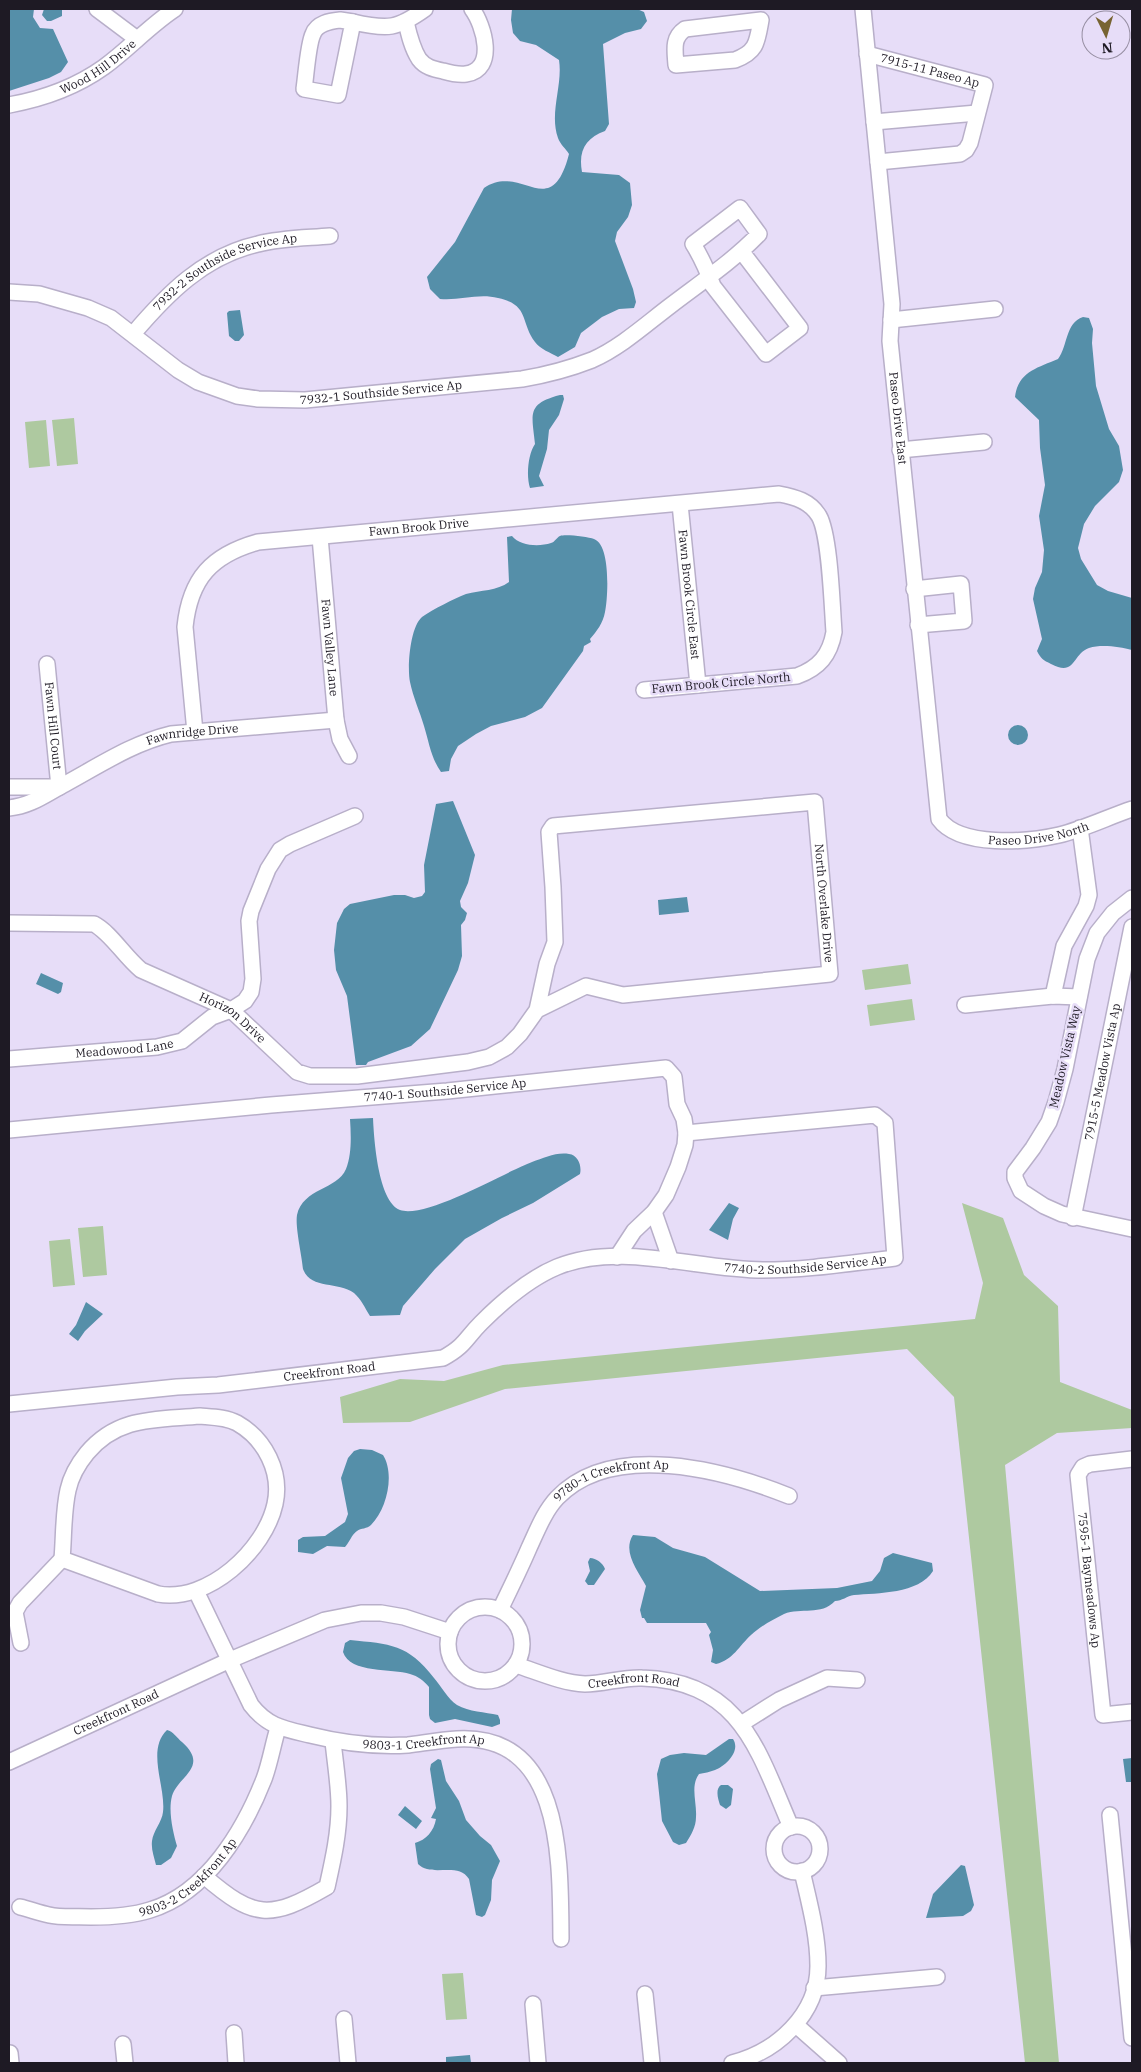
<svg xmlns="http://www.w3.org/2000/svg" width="1141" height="2072" font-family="'IBM Plex Serif',serif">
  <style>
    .green { fill: #aec9a0 }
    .water { fill: #558fa9 }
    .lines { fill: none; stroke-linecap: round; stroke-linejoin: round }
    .street-casing { stroke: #b8afc9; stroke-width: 18 }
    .street { stroke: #fff; stroke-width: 15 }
    .labels { text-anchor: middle; stroke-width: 5; stroke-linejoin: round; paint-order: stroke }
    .street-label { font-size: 12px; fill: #1e1a24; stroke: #e7ddf8 }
  </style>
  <rect width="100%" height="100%" fill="#e7ddf8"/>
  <path class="green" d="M74 418 78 464 57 466 52 420Z
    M46 420 50 466 29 468 25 422Z
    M908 964 911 984 865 990 862 970Z
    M912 999 915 1020 870 1026 867 1005Z
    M962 1203 1003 1218 1024 1275 1058 1306 1060 1382 1132 1410V1428L1057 1433 1005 1465 1059 2063H1025L954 1397 907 1349 505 1389 410 1422 343 1423 340 1397 400 1379 444 1381 503 1365 975 1319 983 1283Z
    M103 1226 107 1275 83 1277 78 1228Z
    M70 1239 75 1285 53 1287 49 1241Z
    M463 1973 467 2019 446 2020 442 1974Z"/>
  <path class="water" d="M9 9H34L33 17 40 28 53 29 68 62 61 72 49 78 9 91Z
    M44 9H62V16L51 21H47L42 15Z
    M512 9H637L644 12 647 21 641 29 625 33 603 44 609 124 605 131C586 138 578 150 582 172L619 175 630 183 632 205 628 217 617 232 615 241 633 289 636 302 634 308 619 309 602 317 581 333 575 347 558 357C551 353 540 349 535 342 520 322 530 305 498 298 478 293 459 301 440 299L430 289 427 277 455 242 484 188C521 162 551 224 569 154 566 149 560 144 558 138 549 113 563 85 559 60L536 45 520 41 513 33 511 20Z
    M240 310 244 335 239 341H235L229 336 227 313 229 311Z
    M1083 317 1089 318 1093 329 1092 343 1096 386 1109 429 1119 446 1123 470 1119 482 1095 506 1084 524 1078 548 1081 559 1097 585 1108 591 1132 598V650C1120 647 1102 644 1089 648 1072 654 1076 677 1051 664 1043 660 1041 659 1037 651L1042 639 1033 599 1035 588 1042 572 1044 550 1039 516 1045 485 1040 448 1039 420 1015 397C1018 372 1037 368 1058 359 1068 346 1065 323 1083 317Z
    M560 395H563L564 399 559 415 549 430 547 449 539 476 544 486 530 488C526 476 528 454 535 444 532 414 526 404 560 395Z
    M512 536C520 546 539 547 551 543 555 542 557 537 560 536 566 534 588 537 594 539 611 545 608 598 605 612 603 623 597 631 590 639L591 642 584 646 583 651 542 708 525 717 491 726 476 734 458 746 451 759 449 771 441 772C431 758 429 742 424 726 420 712 413 697 410 682 407 668 410 627 422 617 433 609 454 599 466 594 481 590 497 591 509 582L507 537Z
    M1008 735a10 10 0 1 1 20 0a10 10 0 1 1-20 0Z
    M453 801 475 855 468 883 460 901 461 907 467 913 465 920 461 925 462 956 458 970 430 1029 411 1046 368 1062 366 1065H356L347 996 336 970 334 950 337 923 344 909 350 904 394 895H405L414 898 422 896 425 892 424 865 436 804Z
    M687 897 689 912 659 915 658 900Z
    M41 973 63 983 61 992 58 994 36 984Z
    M373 1118C374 1139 378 1201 400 1210 426 1219 505 1172 532 1162 544 1158 556 1152 569 1154 578 1155 582 1166 580 1174L533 1203 502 1218 465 1239 435 1269 403 1306 400 1315 370 1316C365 1308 361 1299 354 1293 338 1281 311 1290 303 1269 302 1256 295 1227 297 1215 303 1188 337 1190 346 1169 352 1154 351 1135 350 1119Z
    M729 1203 739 1208 733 1219 728 1240 709 1230Z
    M86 1302 103 1314 85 1331 78 1341 69 1334 76 1325Z
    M360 1449 372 1450 383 1455C395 1474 387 1509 371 1525 367 1529 361 1528 357 1531 352 1534 349 1543 345 1547L327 1546 313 1554 298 1552V1540L303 1537 325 1536 345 1522 348 1514 341 1478 348 1458 354 1451Z
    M633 1535 655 1537 673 1548 705 1557 760 1591 837 1588 872 1581 880 1571 884 1558 893 1553 932 1563 933 1571C919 1594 877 1593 854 1595 847 1596 842 1601 835 1601 821 1616 801 1607 784 1614 772 1620 761 1626 751 1635 739 1646 733 1660 716 1664L711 1662 713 1650 709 1635 711 1632 706 1623H647L644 1618H642L640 1610 646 1586C638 1571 622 1552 633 1535Z
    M590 1558C596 1558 603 1563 605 1569L594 1585H588L585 1581 590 1571 588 1562Z
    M350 1640C390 1644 408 1644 434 1678 441 1686 448 1699 457 1705 469 1712 485 1712 498 1715L500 1720V1724L492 1727 455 1719 435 1723 430 1719 429 1715V1687C424 1681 418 1676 410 1674 393 1668 350 1674 343 1652L345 1643Z
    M167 1730C173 1731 177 1738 182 1742 210 1767 178 1776 172 1796 168 1811 173 1832 177 1846L171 1858 161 1865H156C154 1857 151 1849 152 1841 153 1831 162 1822 163 1812 166 1787 146 1750 167 1730Z
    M729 1739H733C741 1751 726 1766 715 1770 710 1772 704 1773 699 1774 690 1786 697 1802 696 1817 696 1827 691 1835 686 1843L679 1845 673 1842 662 1821 657 1774 661 1759 670 1755 684 1753 706 1755Z
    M1132 1758V1782H1126L1123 1759Z
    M438 1759 441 1760 446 1781 459 1801 466 1820 480 1836 491 1845 500 1861 492 1880 491 1900 485 1915 482 1917 476 1915 469 1879C458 1861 432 1878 418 1864L415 1843C426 1840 434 1831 436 1819L431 1818 436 1808 430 1769 431 1764Z
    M721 1785H728L733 1789 731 1805 726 1809 720 1805C718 1799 715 1789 721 1785Z
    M405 1806 422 1821 416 1829 398 1815Z
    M961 1865 965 1866 974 1905 971 1911 963 1916 926 1918 933 1894Z
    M470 2055 471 2063H446V2057Z"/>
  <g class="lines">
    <g class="street-casing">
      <g id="street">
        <path d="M97 9 137 39"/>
        <path id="s1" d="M863 9 892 304 890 341 939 819C960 848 1028 842 1059 835 1084 829 1108 817 1132 809"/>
        <path d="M340 20 353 22 338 95 304 89C306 76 308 44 313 34 317 23 330 21 340 20Z"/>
        <path d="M761 20C757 42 757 52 735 60L676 65C675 50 672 38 685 29Z"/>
        <path d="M353 22C388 30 397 29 425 9"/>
        <path d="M406 22C409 35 412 48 419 59 425 67 433 69 443 71 450 73 458 75 466 74 497 70 484 25 472 9"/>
        <path id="s2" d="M867 54 985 85 970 143 966 150 960 154 878 162"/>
        <path id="s3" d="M9 105C42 99 76 87 104 67 129 49 149 26 175 9"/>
        <path d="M874 122 977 113"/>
        <path id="s4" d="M9 292 39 294 88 308 111 318 178 370 198 382 237 396 258 399 305 400 522 379C546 375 569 369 592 360 621 347 645 325 670 306 700 283 733 261 759 234L740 208 693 244C702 258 707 270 713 286L766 354 800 328 742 252"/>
        <path d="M891 320 995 309"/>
        <path id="s5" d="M133 334C167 294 204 256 258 244 281 238 307 238 330 236"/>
        <path d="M900 450 984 442"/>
        <path id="s6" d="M680 504 698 685"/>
        <path id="s7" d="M320 537 336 720 340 739 349 756"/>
        <path d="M914 589 961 584 964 621 918 625"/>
        <path id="s8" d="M47 664 59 787"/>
        <path id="s9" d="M195 732 185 627C190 578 212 555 258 542L779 494C795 497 810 501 819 516 830 535 832 606 834 632 830 655 819 668 797 676L644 690"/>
        <path d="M9 787H59"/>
        <path id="s10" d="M9 808C31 806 46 794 65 784 100 765 133 743 171 734L336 720"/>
        <path d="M1132 898 1113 913 1097 933 1087 959 1065 1069 1056 1102 1049 1122 1033 1148 1015 1172V1178L1021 1191 1044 1206 1062 1214 1132 1229"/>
        <path id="s11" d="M9 923 94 924C111 933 124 956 141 970L231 1010 297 1072 310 1076H357L468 1062 489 1057 507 1047 520 1034 537 1010 547 964 555 942 553 887 549 832 553 826 815 802 830 974 623 995 586 986 537 1010"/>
        <path d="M1053 996 1064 946 1086 906 1089 895 1080 828"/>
        <path d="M965 1005 1053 996 1079 997"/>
        <path id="s12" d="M9 1059 157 1047 182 1041 212 1017 231 1010 245 1001 251 992 253 979 249 921 251 911 268 869 280 850 290 844 355 816"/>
        <path id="s13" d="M9 1130 271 1105 447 1091 666 1068 674 1077 677 1104 684 1119 686 1133 685 1145 678 1167 666 1195 654 1212 634 1231 617 1257"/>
        <path d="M654 1212 671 1261"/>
        <path id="s14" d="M1073 1218 1132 927"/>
        <path id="s15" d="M9 1404 177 1387 218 1385 443 1358C465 1346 465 1339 481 1323 503 1301 528 1279 557 1267 619 1241 698 1270 763 1270 807 1270 851 1263 895 1258L885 1123 875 1115 686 1133"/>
        <path d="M200 1416C212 1417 226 1417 237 1423 265 1439 282 1472 275 1504 265 1550 208 1603 158 1594L62 1559C64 1537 63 1512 68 1490 71 1476 78 1464 87 1453 118 1416 156 1420 200 1416Z"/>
        <path id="s16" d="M1132 1459 1090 1464 1083 1467 1078 1475 1103 1715 1132 1712"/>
        <path id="s17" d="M196 1591 251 1705C268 1727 285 1729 310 1735 342 1743 375 1747 408 1745 424 1743 441 1740 457 1739 565 1733 560 1865 561 1939"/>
        <circle cx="485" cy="1644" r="37"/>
        <path id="s18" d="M500 1610C510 1589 520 1569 529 1548 537 1531 544 1512 557 1498 612 1440 724 1470 789 1496"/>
        <path d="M21 1643 15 1612 20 1603 62 1559"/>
        <path id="s19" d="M516 1665C538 1672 562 1683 585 1684 604 1684 623 1677 642 1678 741 1681 758 1751 791 1827"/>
        <path d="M741 1724 779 1700 827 1678 857 1680"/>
        <path id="s20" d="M9 1762 230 1660 325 1620 361 1613H381L404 1617 450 1632"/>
        <path d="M1110 1815 1132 2038"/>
        <circle cx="797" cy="1849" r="23"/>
        <path d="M204 1876C254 1919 270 1920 327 1887 333 1860 339 1834 339 1806 339 1785 335 1762 333 1741"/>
        <path id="s21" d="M20 1907C29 1909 39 1913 49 1915 62 1918 77 1916 91 1917 111 1917 131 1916 150 1910 207 1893 244 1830 264 1779 270 1763 273 1744 278 1728"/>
        <path d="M814 1988 937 1977"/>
        <path d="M645 1994 652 2063"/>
        <path d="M533 2004 538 2063"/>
        <path d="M344 2019 348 2063"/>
        <path d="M796 2025 839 2063"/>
        <path d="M234 2033 236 2063"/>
        <path d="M123 2044 125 2063"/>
        <path d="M10 2053 11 2063"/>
        <path d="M732 2063C776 2052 818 2015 818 1966 818 1934 809 1902 802 1871"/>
      </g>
    </g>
    <use href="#street" class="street"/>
  </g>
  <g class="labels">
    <g class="street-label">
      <text dy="4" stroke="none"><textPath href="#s3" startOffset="98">Wood Hill Drive</textPath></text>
      <text dy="4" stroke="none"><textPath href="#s2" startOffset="65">7915-11 Paseo Ap</textPath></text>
      <text dy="4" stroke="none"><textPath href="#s5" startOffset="115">7932-2 Southside Service Ap</textPath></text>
      <text dy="4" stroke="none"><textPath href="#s4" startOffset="400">7932-1 Southside Service Ap</textPath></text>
      <text dy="4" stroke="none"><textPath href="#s1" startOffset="411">Paseo Drive East</textPath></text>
      <text dy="4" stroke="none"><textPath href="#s9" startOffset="388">Fawn Brook Drive</textPath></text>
      <text dy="4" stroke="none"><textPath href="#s6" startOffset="91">Fawn Brook Circle East</textPath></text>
      <text dy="4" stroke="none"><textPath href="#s7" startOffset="111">Fawn Valley Lane</textPath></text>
      <text transform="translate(721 683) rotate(-5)" y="4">Fawn Brook Circle North</text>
      <text dy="4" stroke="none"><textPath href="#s8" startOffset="62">Fawn Hill Court</textPath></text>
      <text dy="4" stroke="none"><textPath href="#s10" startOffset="200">Fawnridge Drive</textPath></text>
      <text dy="4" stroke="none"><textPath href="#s1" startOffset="920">Paseo Drive North</textPath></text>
      <text dy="4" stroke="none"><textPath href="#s11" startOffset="1155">North Overlake Drive</textPath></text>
      <text dy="4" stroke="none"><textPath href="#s11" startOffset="255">Horizon Drive</textPath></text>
      <text dy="4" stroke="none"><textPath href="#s12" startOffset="116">Meadowood Lane</textPath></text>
      <text transform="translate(1065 1057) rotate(-77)" y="4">Meadow Vista Way</text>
      <text dy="4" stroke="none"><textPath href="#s14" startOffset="149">7915-5 Meadow Vista Ap</textPath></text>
      <text dy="4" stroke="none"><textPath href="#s13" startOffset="438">7740-1 Southside Service Ap</textPath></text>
      <text dy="4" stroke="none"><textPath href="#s15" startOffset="834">7740-2 Southside Service Ap</textPath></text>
      <text dy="4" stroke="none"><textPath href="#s15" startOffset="322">Creekfront Road</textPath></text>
      <text dy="4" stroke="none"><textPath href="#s18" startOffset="185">9780-1 Creekfront Ap</textPath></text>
      <text dy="4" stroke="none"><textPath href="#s16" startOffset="165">7595-1 Baymeadows Ap</textPath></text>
      <text dy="4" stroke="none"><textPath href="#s19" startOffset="121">Creekfront Road</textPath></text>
      <text dy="4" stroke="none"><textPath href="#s20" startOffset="118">Creekfront Road</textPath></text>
      <text dy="4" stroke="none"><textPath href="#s17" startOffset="309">9803-1 Creekfront Ap</textPath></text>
      <text dy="4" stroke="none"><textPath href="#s21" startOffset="182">9803-2 Creekfront Ap</textPath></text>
    </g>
  </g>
  <rect width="1141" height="2072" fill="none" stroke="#1e1a24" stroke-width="20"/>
  <g transform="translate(1106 35) rotate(175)"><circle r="24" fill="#e7ddf8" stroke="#978fa3"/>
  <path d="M0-4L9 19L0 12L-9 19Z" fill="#776332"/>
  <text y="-8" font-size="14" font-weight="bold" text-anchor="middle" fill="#1e1a24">N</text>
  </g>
</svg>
